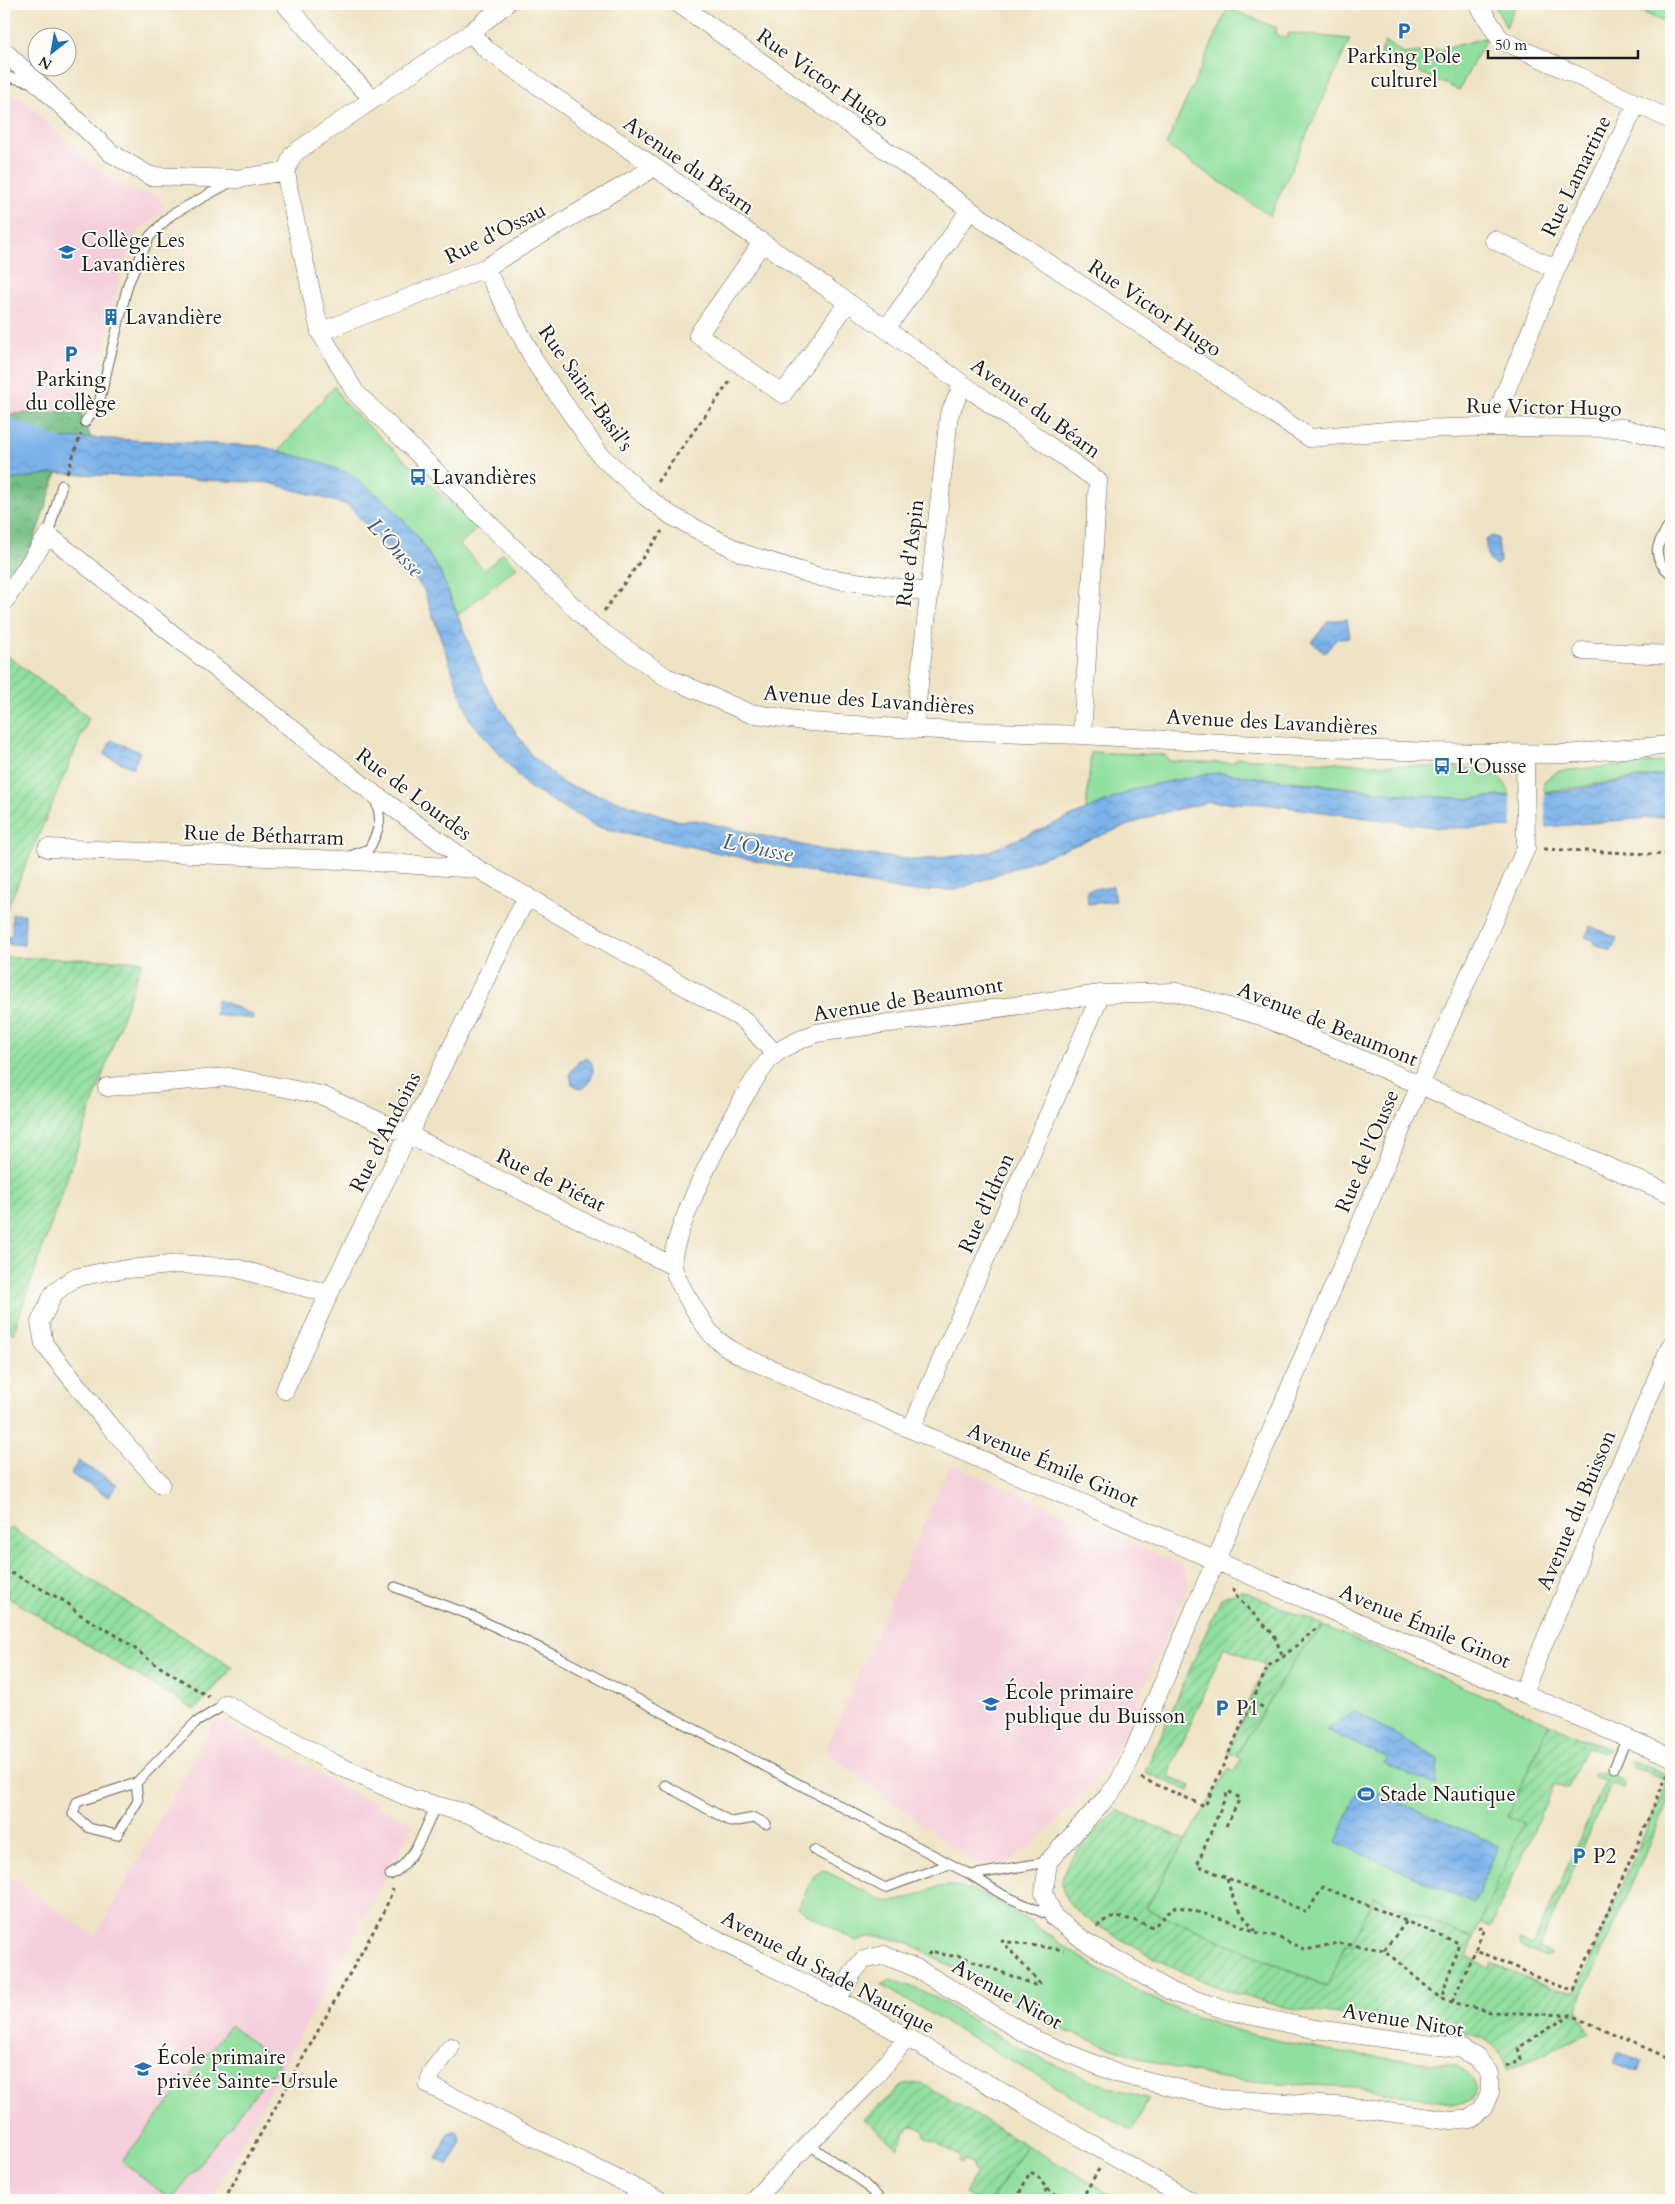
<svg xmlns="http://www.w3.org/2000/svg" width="1675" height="2204" font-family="Cardo,serif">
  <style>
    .built { fill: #f5cfdb }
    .green { fill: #91df9e; stroke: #567e5d }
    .forest { fill: url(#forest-crowns); stroke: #486d50 }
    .garden { fill: url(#garden-furrows); stroke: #567e5d }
    .water { fill: url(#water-waves); stroke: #4c6783 }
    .pier { fill: #efe3c5 }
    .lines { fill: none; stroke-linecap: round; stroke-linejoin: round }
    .river { stroke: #7bb2ea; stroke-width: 36 }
    .lane-casing { stroke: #666257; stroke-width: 11 }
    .street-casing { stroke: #666257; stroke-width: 19 }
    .path { stroke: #666257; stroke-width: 3; stroke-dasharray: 4 4; stroke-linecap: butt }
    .lane { stroke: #fff; stroke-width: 9 }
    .street { stroke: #fff; stroke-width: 18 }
    .labels { text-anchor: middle; stroke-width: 4; stroke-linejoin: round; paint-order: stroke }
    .poi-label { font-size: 21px; fill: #1c1c1c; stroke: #fdfcf7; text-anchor: start }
    .street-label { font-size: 21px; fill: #1c1c1c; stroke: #fdfcf7 }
    .water-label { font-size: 22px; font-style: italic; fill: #42586e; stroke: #fdfcf7 }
  </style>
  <defs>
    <pattern id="forest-crowns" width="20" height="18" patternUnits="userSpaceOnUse" patternTransform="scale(1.25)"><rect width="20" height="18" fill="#74be85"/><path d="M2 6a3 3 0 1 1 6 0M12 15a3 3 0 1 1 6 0" fill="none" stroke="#5e9a6c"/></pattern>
    <pattern id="garden-furrows" width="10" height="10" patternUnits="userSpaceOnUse" patternTransform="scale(1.25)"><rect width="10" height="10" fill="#91df9e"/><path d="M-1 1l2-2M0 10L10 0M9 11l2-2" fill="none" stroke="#7cbf88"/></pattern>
    <pattern id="water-waves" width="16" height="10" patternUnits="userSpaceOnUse" patternTransform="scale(1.25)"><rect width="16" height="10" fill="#7bb2ea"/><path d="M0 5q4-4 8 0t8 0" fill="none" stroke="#6a98c8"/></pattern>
  </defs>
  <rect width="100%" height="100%" fill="#fdfcf7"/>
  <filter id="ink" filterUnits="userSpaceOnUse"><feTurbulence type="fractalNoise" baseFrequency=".02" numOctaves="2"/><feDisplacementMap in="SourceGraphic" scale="10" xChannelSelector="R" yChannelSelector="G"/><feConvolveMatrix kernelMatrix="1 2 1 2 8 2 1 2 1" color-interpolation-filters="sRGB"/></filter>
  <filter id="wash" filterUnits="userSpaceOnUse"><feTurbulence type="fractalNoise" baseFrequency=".0096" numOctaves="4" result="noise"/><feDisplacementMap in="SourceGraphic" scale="20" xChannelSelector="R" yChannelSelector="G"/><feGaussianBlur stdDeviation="1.12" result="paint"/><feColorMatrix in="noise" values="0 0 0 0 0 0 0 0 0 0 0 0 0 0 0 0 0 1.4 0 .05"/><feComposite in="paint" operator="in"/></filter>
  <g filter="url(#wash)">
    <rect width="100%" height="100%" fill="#efe3c5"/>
    <path class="built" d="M4 94 20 97 98 171 126 188 158 195 165 209 138 232 121 273 98 371 87 373 90 389 79 390 80 411 8 414 4 412Z
      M950 1464 1181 1564 1189 1582 1117 1749 1102 1772 1046 1833 1012 1860 987 1867 975 1864 825 1751Z
      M216 1718 414 1825 211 2200H4V1872L95 1937Z"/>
    <path class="green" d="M1494 4H1516L1506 27Z
      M1624 4H1671V25Z
      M1228 8 1277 28 1275 34 1286 39 1289 33 1350 39 1270 216 1166 145Z
      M1487 37 1459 90 1380 55 1385 42 1405 54 1444 49Z
      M334 386 345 404 477 528 460 545 485 570 503 553 517 567 458 615 440 572 416 534 279 451Z
      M1091 752 1165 755 1169 761 1232 763 1238 758 1477 769C1494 772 1505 778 1510 795L1468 799 1429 797 1221 773 1205 774 1138 788 1086 811Z
      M1671 761V773L1544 792V781L1558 771Z
      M1324 1626 1549 1724 1508 1816 1524 1824 1473 1939 1374 1896 1352 1946 1346 1944 1328 1987 1146 1908 1229 1768 1235 1771 1241 1759 1236 1756 1294 1661Z
      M823 1870 884 1901C911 1905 930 1881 960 1887 992 1895 1019 1915 1046 1933 1077 1955 1109 1976 1142 1993 1239 2044 1349 2054 1456 2066 1473 2073 1485 2096 1464 2102 1460 2103 1455 2103 1451 2103L1354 2087 1261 2083 1222 2078 1161 2065 1068 2032 909 1943 881 1936 868 1937 856 1941 797 1908 814 1876Z
      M889 1980C933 1989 971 2022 1011 2043 1054 2067 1101 2085 1149 2099L1132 2131 881 1985Z
      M230 2025 279 2064 171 2200 122 2161Z
      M1026 2145 1121 2200H991Z"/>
    <path class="forest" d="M80 411 91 438 4 440V412L8 414Z
      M57 473 32 546 4 595V480Z"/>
    <path class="garden" d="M4 653 89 718 4 916Z
      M4 957 142 961 13 1334 4 1323Z
      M10 1527 132 1606 233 1667 195 1710 4 1595V1531L6 1532Z
      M1241 1590 1324 1626 1294 1661 1236 1756 1228 1752 1265 1665 1224 1647 1168 1776 1191 1786 1189 1791 1145 1772 1221 1598Z
      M1549 1724 1610 1750 1602 1753 1586 1747 1568 1789 1554 1784 1491 1927 1480 1923 1523 1824 1508 1816Z
      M1631 1759 1671 1777V1795L1577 2008 1589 2033 1507 2070C1504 2056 1493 2042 1479 2037 1467 2033 1454 2031 1442 2029 1414 2025 1387 2022 1359 2018 1335 2014 1309 2012 1284 2007 1221 1993 1162 1965 1108 1931 1088 1919 1057 1905 1063 1877 1067 1855 1101 1826 1117 1810L1186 1840 1146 1908 1327 1987 1347 1943 1352 1945 1374 1896 1473 1939 1466 1957 1490 1968 1492 1962 1555 1989 1576 1992 1667 1782 1633 1767Z
      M1598 1771 1620 1779 1625 1785 1624 1789 1611 1784 1539 1948 1552 1954 1546 1958 1521 1947 1520 1940 1533 1945 1605 1781 1592 1775Z
      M922 2083 1026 2145 991 2200H976L965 2193 976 2173 972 2170V2163L964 2160 962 2164 959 2162 961 2157 925 2136 924 2131 915 2126 909 2128 897 2148 864 2119 904 2084Z"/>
    <path class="water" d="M91 438 260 446 316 461 350 474 387 502 416 534 440 572 487 688 531 755 564 784 680 821 696 820 823 850 916 860 985 853 1138 788 1205 774 1221 773 1385 793 1468 799 1565 791 1671 773V816L1546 827 1440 828 1264 804 1209 802 1158 814 956 890 908 891 852 881 597 827 527 786 470 720 423 588 348 505 270 483 55 473 4 481V440Z
      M1492 536 1498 538 1500 562 1496 565 1489 561 1485 540Z
      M1347 619 1350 637 1336 639 1325 653 1312 642 1328 621Z
      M111 740 140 752 133 768 104 755Z
      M1113 886 1115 901 1088 904 1087 890Z
      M12 914H25L24 945 8 944V936L12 937Z
      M1590 926 1617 938 1611 951 1595 944 1593 940 1585 937Z
      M217 999 253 1015V1019L215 1015Z
      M586 1057C599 1065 592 1083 581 1089L572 1084 570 1073 579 1061Z
      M78 1461 117 1484 109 1497 71 1474Z
      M1355 1711 1438 1759 1436 1786 1384 1763 1388 1758 1326 1730Z
      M1360 1786 1499 1845 1474 1903 1336 1842Z
      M1618 2052 1643 2061 1639 2072 1614 2063Z
      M453 2131H457L461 2141 449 2165 436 2159 449 2133Z"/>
    <path class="pier" d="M1544 790 1546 830H1512L1510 792Z"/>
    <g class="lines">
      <path class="river" d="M4 435 54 455"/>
    </g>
  </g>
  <g filter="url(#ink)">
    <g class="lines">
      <g class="lane-casing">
        <path id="lane" d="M4 76 33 83
          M85 422 99 403 128 284 150 236 171 215 231 182
          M1671 523C1658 543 1648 555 1671 574
          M48 535 62 485
          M350 856 369 849C379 830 384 819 374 798
          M395 1587 468 1614 554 1655 971 1875 1003 1895 1053 1917
          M1614 1768 1627 1738
          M136 1783 138 1801 117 1835 89 1828 73 1814 77 1802 136 1783 195 1723 226 1704
          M665 1785 731 1822 755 1818 766 1824
          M814 1850 885 1888 950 1864
          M390 1875C413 1864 427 1826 436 1804
          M971 1875 1048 1862
          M808 2144 859 2179 881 2200"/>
      </g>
      <g class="street-casing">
        <path id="street" d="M285 4 337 63 373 99
          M506 4 470 33 293 154 286 171 289 192 320 332 355 392 593 626 666 677 749 713 810 722 914 729 1082 735 1273 746 1432 752 1565 754 1671 745
          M679 4 990 224 1310 438 1409 429 1491 427 1625 428 1671 442
          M1478 4 1500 39 1671 120
          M470 33 487 50 886 329 1098 481 1082 735
          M4 51 111 153 150 176 237 179 286 171
          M1494 240 1556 269
          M762 243 698 335 783 394 848 302
          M485 268 537 365 601 456 646 497 672 516 742 553 820 577 928 592
          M886 329 970 210
          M320 332 485 268 653 168
          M1491 427 1556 269 1637 103
          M4 602 48 535 369 790 478 869 744 1020 775 1054
          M1583 651 1671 655
          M914 729 949 415 963 384
          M47 848 341 860 478 869
          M107 1087 229 1077 321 1095 409 1135 673 1266
          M1671 1194 1261 1016 1176 992 1101 994 816 1033C803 1039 786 1045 775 1054 750 1073 667 1236 673 1266 675 1280 705 1328 715 1338 722 1344 731 1350 739 1355L1671 1757
          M285 1390 329 1294 527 896
          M911 1429 1101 994
          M161 1484 108 1424 44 1344 40 1322 54 1293 74 1278 108 1271 180 1264 235 1268 329 1294
          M1523 1692 1671 1345
          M226 1704 333 1763 412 1799 469 1814 873 2018 1189 2200
          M837 2000 854 1971 863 1960 884 1955 916 1968 1036 2040 1116 2073 1221 2099 1352 2107 1451 2121 1470 2119 1483 2108 1490 2092V2074L1477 2058 1462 2049 1309 2028 1226 2010 1174 1993 1086 1942 1054 1917 1044 1893 1048 1862 1106 1798 1119 1782 1132 1755 1420 1085 1526 848 1525 754
          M451 2047 431 2073 429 2085 659 2200
          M753 2200 872 2080 907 2038"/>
      </g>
      <path class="path" d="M67 473 81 434
        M657 482 731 380
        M604 611 662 531
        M1544 849 1671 855
        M4 1569 66 1602 79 1614 121 1638 152 1662 209 1697
        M1235 1589 1233 1593 1274 1635 1283 1657
        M1252 1702 1265 1708
        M1141 1778 1205 1806 1268 1666 1283 1657 1319 1626
        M1226 1826 1240 1798 1228 1791 1197 1865 1307 1912 1323 1887 1459 1943 1441 1999
        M1227 1879C1232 1899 1241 1915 1256 1931
        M1097 1927C1111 1909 1135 1921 1153 1927L1176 1906 1233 1922 1258 1933 1275 1936 1306 1950 1338 1943 1384 1950 1441 1999 1490 2012 1571 2015 1671 2059
        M1478 1927 1484 1929 1475 1950 1556 1985 1574 1990 1668 1773
        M1384 1950 1407 1921
        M928 1955 931 1951 949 1956 957 1955 1035 1985 1040 1984 1002 1941 1064 1950
        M1452 2002 1475 1950
        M1506 2066 1521 2059 1518 2048 1570 2015
        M224 2200 384 1912 393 1889
        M1016 2200 1030 2172C1042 2177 1039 2181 1047 2188 1056 2197 1070 2200 1081 2200
        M1043 2200 1047 2188
        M1081 2200 1099 2169"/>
      <use href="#lane" class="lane"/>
      <use href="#street" class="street"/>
    </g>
  </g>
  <defs>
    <g id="parking-bare" transform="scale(1.35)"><path d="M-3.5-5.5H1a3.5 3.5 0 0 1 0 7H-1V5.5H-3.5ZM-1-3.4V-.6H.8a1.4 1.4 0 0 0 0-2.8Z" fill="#1f6fb2" stroke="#fdfcf7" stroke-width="2.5" paint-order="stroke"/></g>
    <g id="school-bare" transform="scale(1.35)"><path d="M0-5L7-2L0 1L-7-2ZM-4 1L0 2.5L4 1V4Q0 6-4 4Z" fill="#1f6fb2" stroke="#fdfcf7" stroke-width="2.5" paint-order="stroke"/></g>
    <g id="building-bare" transform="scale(1.35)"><path d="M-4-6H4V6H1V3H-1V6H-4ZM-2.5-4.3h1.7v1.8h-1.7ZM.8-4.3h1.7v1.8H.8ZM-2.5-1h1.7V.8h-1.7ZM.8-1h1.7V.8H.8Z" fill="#1f6fb2" stroke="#fdfcf7" stroke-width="2.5" paint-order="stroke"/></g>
    <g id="bus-bare" transform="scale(1.35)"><path d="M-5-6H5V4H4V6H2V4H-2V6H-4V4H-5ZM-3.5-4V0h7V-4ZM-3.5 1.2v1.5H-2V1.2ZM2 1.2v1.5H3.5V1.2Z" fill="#1f6fb2" stroke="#fdfcf7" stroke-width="2.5" paint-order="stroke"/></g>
    <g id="stadium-bare" transform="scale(1.35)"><path d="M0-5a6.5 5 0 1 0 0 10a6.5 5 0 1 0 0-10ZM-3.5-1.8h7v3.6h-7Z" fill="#1f6fb2" stroke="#fdfcf7" stroke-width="2.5" paint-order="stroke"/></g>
  </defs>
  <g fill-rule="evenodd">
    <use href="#parking-bare" x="1404" y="31"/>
    <use href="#school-bare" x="67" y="252"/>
    <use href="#building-bare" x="111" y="317"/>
    <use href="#parking-bare" x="71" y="354"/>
    <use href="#bus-bare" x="418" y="477"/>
    <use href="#bus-bare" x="1442" y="766"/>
    <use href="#school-bare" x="991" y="1704"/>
    <use href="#parking-bare" x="1222" y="1708"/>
    <use href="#stadium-bare" x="1366" y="1794"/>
    <use href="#parking-bare" x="1579" y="1856"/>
    <use href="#school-bare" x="143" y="2069"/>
  </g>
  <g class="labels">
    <g class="poi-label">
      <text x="1404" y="63" text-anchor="middle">Parking Pole<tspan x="1404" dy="24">culturel</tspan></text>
      <text x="81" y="247">Collège Les<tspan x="81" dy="24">Lavandières</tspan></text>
      <text x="125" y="324">Lavandière</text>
      <text x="71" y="386" text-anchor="middle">Parking<tspan x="71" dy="24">du collège</tspan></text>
      <text x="432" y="484">Lavandières</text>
      <text x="1456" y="773">L'Ousse</text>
      <text x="1005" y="1699">École primaire<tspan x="1005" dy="24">publique du Buisson</tspan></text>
      <text x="1236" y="1715">P1</text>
      <text x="1380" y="1801">Stade Nautique</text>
      <text x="1593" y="1863">P2</text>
      <text x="157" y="2064">École primaire<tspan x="157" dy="24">privée Sainte-Ursule</tspan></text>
    </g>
    <g class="street-label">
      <text transform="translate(823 78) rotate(35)" y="7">Rue Victor Hugo</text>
      <text transform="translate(689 165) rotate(35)" y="7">Avenue du Béarn</text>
      <text transform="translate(1576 176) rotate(-64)" y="7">Rue Lamartine</text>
      <text transform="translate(495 233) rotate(-27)" y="7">Rue d'Ossau</text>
      <text transform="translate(1155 308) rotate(34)" y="7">Rue Victor Hugo</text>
      <text transform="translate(586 388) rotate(55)" y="7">Rue Saint-Basil's</text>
      <text transform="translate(1544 407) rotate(1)" y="7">Rue Victor Hugo</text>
      <text transform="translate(1036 408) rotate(36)" y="7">Avenue du Béarn</text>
      <text transform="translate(910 553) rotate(-83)" y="7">Rue d'Aspin</text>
      <text transform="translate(869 700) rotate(4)" y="7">Avenue des Lavandières</text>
      <text transform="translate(1272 722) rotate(3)" y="7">Avenue des Lavandières</text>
      <text transform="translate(414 794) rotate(37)" y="7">Rue de Lourdes</text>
      <text transform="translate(264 835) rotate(2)" y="7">Rue de Bétharram</text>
      <text transform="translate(908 999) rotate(-9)" y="7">Avenue de Beaumont</text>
      <text transform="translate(1328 1024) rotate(22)" y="7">Avenue de Beaumont</text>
      <text transform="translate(385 1132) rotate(-63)" y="7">Rue d'Andoins</text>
      <text transform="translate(1367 1151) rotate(-67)" y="7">Rue de l'Ousse</text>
      <text transform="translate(551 1180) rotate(26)" y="7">Rue de Piétat</text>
      <text transform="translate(986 1203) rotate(-66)" y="7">Rue d'Idron</text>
      <text transform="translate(1053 1465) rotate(23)" y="7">Avenue Émile Ginot</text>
      <text transform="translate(1576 1510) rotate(-67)" y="7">Avenue du Buisson</text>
      <text transform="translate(1425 1626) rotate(23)" y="7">Avenue Émile Ginot</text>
      <text transform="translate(828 1972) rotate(28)" y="7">Avenue du Stade Nautique</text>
      <text transform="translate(1007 1994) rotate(29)" y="7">Avenue Nitot</text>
      <text transform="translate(1403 2020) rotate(9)" y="7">Avenue Nitot</text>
    </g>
    <g class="water-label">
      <text transform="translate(396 547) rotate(47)" y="8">L'Ousse</text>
      <text transform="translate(758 847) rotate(11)" y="8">L'Ousse</text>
    </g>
  </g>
  <rect width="1675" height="2204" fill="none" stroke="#fdfcf7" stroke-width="20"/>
  <g transform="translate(52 52) rotate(211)"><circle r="24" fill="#fdfcf7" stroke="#a3a29f"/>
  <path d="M0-4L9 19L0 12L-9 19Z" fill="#1f6fb2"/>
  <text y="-8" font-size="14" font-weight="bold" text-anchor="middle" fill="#1c1c1c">N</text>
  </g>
  <path d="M1488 50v8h150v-8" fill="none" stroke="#1c1c1c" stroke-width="2.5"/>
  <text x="1495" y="50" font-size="15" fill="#1c1c1c" stroke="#fdfcf7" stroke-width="4" paint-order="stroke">50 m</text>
</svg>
